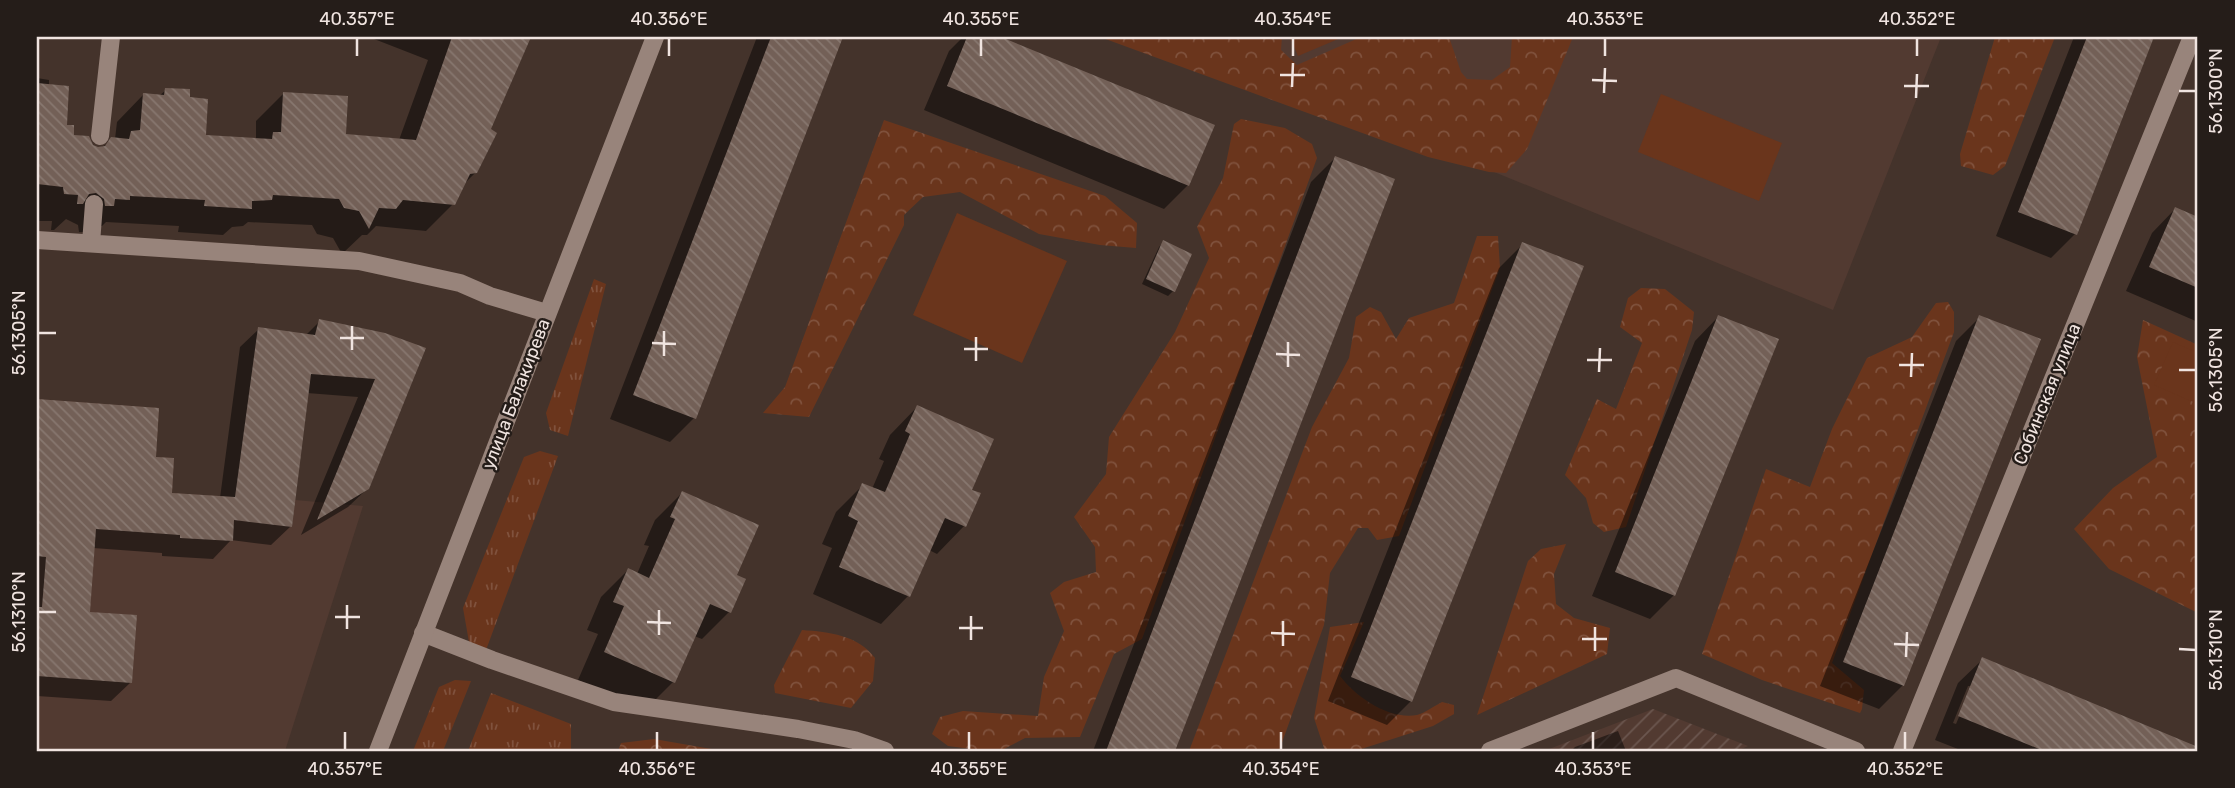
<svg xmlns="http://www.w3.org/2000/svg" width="2235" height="788" font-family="Rubik,sans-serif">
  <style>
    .built { fill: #523a31 }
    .industrial { fill: url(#industrial-furrows) }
    .grass { fill: url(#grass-tufts) }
    .forest { fill: url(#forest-crowns) }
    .park { fill: #6a351c }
    .shadow { fill: #0007; fill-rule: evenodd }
    .building { fill: url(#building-back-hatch) }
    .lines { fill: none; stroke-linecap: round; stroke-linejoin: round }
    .lane { stroke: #98847b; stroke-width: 18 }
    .street { stroke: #98847b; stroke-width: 18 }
    .secondary { stroke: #98847b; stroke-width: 18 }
    .ticks { fill: none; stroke: #f0e4e0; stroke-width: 2.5 }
    .labels { text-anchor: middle; stroke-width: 5; stroke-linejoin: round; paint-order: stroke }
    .street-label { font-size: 18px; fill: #f0e4e0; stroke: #251d19 }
    .neatline { fill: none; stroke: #f0e4e0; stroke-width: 2.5 }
    .ticks-label { font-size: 18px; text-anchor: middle; fill: #f0e4e0 }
  </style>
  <defs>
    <pattern id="industrial-furrows" width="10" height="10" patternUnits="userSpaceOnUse" patternTransform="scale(1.75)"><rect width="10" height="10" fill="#523a31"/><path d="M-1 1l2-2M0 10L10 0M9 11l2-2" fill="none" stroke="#6b564f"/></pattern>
    <pattern id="grass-tufts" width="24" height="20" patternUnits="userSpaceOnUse" patternTransform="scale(1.75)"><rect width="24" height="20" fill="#6a351c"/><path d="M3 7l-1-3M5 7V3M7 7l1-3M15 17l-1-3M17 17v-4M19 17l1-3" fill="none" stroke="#80523d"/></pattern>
    <pattern id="forest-crowns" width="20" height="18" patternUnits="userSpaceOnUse" patternTransform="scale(1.75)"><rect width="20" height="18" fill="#6a351c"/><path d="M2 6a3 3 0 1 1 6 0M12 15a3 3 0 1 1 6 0" fill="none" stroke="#80523d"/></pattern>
    <pattern id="building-back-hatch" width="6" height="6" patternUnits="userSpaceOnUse" patternTransform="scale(1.75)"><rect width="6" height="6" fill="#736057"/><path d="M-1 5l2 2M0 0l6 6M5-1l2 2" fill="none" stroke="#87776f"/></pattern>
  </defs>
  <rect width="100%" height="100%" fill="#44332b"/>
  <path class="built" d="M1163 37H1941L1833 310Z
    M37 399 159 408 156 457 174 458 172 493 235 497V520L292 527 295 500 363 506 285 751H37Z"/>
  <path class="industrial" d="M1653 709 1748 746 1737 751H1544Z"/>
  <path class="grass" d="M594 279 606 284 568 436 550 430 546 413Z
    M540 451 558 456 486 650 469 642 463 608 524 457Z
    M455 680 471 681 443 751H413L439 687Z
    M491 693 571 724V751H468Z"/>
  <path class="forest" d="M1100 37H1282L1281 50 1297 65 1361 37H1449L1461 72 1467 79 1492 80 1510 67 1512 37H1573L1527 149 1506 173 1489 172 1428 157Z
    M1995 37H2055L2005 166 1993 175 1961 166 1960 154Z
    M1241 119 1285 128 1312 144 1317 158 1142 639 1114 654 1080 737 1025 738 1002 750 987 751 948 746 932 734 940 717 963 711 1038 716 1044 677 1064 631 1050 593 1064 582 1096 572 1095 547 1074 517 1106 474 1109 437 1175 332 1209 258 1197 227 1223 178 1234 124Z
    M884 120 1105 196 1137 223 1136 248 1100 245 1039 234 960 192 923 197 904 215V225L809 417 763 413 785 387Z
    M1477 236H1498L1500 268 1399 536 1377 540 1368 528H1358L1330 573 1324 625 1279 751H1189L1312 427 1349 358 1356 317 1370 307 1381 312 1396 339 1409 318 1454 303Z
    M1641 288 1665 289 1694 312 1692 330 1626 527 1604 532 1593 523 1586 498 1565 475 1597 399 1616 409 1642 343 1620 327 1628 298Z
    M1948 302 1954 312V332L1832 663 1864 690 1862 709 1860 713 1762 680 1702 654 1766 469 1810 487 1832 429 1867 358 1912 337 1936 303Z
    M2143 320 2198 345V613L2109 569 2074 529 2113 488 2157 457 2137 357Z
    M1566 544 1554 574 1556 604 1574 618 1610 628 1607 654 1477 715 1528 561 1541 549Z
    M1364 622 1340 676C1356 697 1389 720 1417 715 1425 713 1434 706 1442 702L1454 705V714L1433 726 1355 751H1325L1314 718 1330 627Z
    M802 630C829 632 858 635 875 658L873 681 851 708 775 693 774 685Z
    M654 739 723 751H618L621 743Z"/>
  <path class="park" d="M1290 37H1343L1298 56Z
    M1661 94 1782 143 1759 201 1638 152Z
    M957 213 1067 261 1022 363 913 315Z
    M2173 342 2198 353V404L2154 385Z"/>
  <path class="shadow" d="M369 37H529L489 130 476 172 462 186 453 204 426 231 376 226 367 235H362L342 254 333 238 317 234 312 225 248 222 243 226 232 227 223 235 178 232 179 226 106 222 102 226H92L85 232H79L78 225 66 219 54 230H51L52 221H38L37 78 49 80V86L66 126 72 136 99 149 115 139 117 122 143 95 159 96 166 90 188 99 204 136 256 140V121L283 94 344 136 399 140 428 60Z
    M757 37H841L694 418 670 442 610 419Z
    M963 37H996L1212 126 1188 185 1164 209 924 110 949 51Z
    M2074 37H2152L2075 234 2051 258 1996 236Z
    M1335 158 1392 180 1173 751H1093L1311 182Z
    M2175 209 2198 219V322L2126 291 2152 233Z
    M1163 243 1173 291 1168 296 1142 284 1159 247Z
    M1523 244 1411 701 1387 725 1328 701 1499 268Z
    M1718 317 1674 595 1650 619 1592 596 1695 341Z
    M1980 317 1903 685 1879 709 1820 686 1956 341Z
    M320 321 385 334 368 488 348 507 301 535 358 397 307 393 290 527 271 545 231 540 213 559 162 556V553L93 548 88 614 130 683 111 701 37 696V401L158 410 154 459 170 495 220 498 240 347 259 329 306 335Z
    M917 407 970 491 979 494 964 526 937 554 929 550 908 596 881 624 813 594 832 548 822 544 836 512 863 485 872 489 884 461 879 459 890 435Z
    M682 493 735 576 743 580 729 612 702 639 694 636 673 682 646 709 578 680 598 634 587 630 601 597 628 570 637 574 649 546 644 545 655 520Z
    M1982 660 2198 749V751H1963L1935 740 1958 683ZM1968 686H1972L1956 724 1953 723Z
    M1618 731 1626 751H1571L1575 747Z"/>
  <path class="building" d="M452 37H531L491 129 497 133 477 173 470 174 455 205 403 200 396 209 379 208 369 229 359 211 344 208 339 199 273 195 272 200 252 201V209L204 206 205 200 130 196V200L115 199 114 206H105L104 199 96 193 89 194 83 204H77L78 195 64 194 63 187 37 184V83L69 86 67 125H74V135L89 136 93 145 98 147 105 146 111 137 129 139 131 131 140 130 143 93 164 95 165 88 190 89V97L208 99 206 135 272 139 273 132H281L283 92 348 96 346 134 416 140Z
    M771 37H843L696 419 633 395Z
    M967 37H1001L1215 125 1189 186 947 86Z
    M2087 37H2154L2077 235 2018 212Z
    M1335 156 1395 179 1175 751H1106Z
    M2175 207 2198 217V288L2149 267Z
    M1163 240 1192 254 1175 292 1146 279Z
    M1522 242 1584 266 1412 702 1351 677Z
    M1718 315 1779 339 1675 596 1615 572Z
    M1979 315 2041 339 1904 686 1843 662Z
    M319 319 385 333 426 348 369 489 317 520 375 379 311 374 292 527 234 520 233 541 180 538V535L96 529 90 612 137 615 132 683 37 676V607H42L46 557 37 556V399L159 408 156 457 174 458 172 493 235 497 258 327 315 335Z
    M917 405 994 439 972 490 981 493 966 527 945 518 910 597 839 567 858 521 848 516 862 483 885 492 910 434 905 431Z
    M682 491 759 525 737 575 746 579 731 613 710 604 675 683 604 652 624 606 613 602 628 568 649 578 675 519 670 517Z
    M1982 657 2198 747V751H2044L1958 716Z"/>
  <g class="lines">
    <path class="lane" d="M100 136 111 37
      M37 240 359 261 460 283 490 296 547 313
      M91 243 94 204"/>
    <path class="street" d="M423 633 492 660 614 702 798 729 854 740 885 751
      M1490 751 1676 678 1856 751
      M1902 751 2192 37"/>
    <path class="secondary" d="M378 751 655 37"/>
  </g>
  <path class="ticks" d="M357 56V38M669 56V38M981 56V38M1293 56V38M1605 56V38M1917 56V38M1280 75H1305M1592 80 1617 81M1904 86H1929M1292 87 1293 63M2179 91H2196M1604 93 1605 68M1916 98 1917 74M38 333H56M340 338H364M652 343 676 344M964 349H988M352 350V326M1276 354 1300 355M664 356V331M1587 360H1612M976 361V337M1899 365H1924M1288 367V342M2179 370H2196M1599 372 1600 348M1911 377 1912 353M38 612H56M335 617H360M647 622 671 623M959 628H983M347 629V605M1271 633 1295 634M659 635V610M1582 639H1607M971 640V616M1894 644 1919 645M1283 646V621M2179 649 2196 650M1595 651V627M1906 657 1907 632M345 750V732M657 750V732M969 750V732M1281 750V732M1593 750V732M1905 750V732"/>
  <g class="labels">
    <g class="street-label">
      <text transform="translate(516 394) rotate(-69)" y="6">улица Балакирева</text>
      <text transform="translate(2047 394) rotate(-68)" y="6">Собинская улица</text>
    </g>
  </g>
  <rect width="2235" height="788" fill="none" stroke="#251d19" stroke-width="77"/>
  <rect x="38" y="38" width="2158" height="712" class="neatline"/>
  <g class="ticks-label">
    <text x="357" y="25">40.357°E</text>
    <text x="669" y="25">40.356°E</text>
    <text x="981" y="25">40.355°E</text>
    <text x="1293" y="25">40.354°E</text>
    <text x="1605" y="25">40.353°E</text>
    <text x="1917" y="25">40.352°E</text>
    <text transform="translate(2216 91) rotate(-90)" y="6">56.1300°N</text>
    <text transform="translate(19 333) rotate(-90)" y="6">56.1305°N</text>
    <text transform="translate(2216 370) rotate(-90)" y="6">56.1305°N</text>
    <text transform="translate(19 612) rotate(-90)" y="6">56.1310°N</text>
    <text transform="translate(2216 650) rotate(-90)" y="6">56.1310°N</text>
    <text x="345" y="775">40.357°E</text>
    <text x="657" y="775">40.356°E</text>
    <text x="969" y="775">40.355°E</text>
    <text x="1281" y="775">40.354°E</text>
    <text x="1593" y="775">40.353°E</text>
    <text x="1905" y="775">40.352°E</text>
  </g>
</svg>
